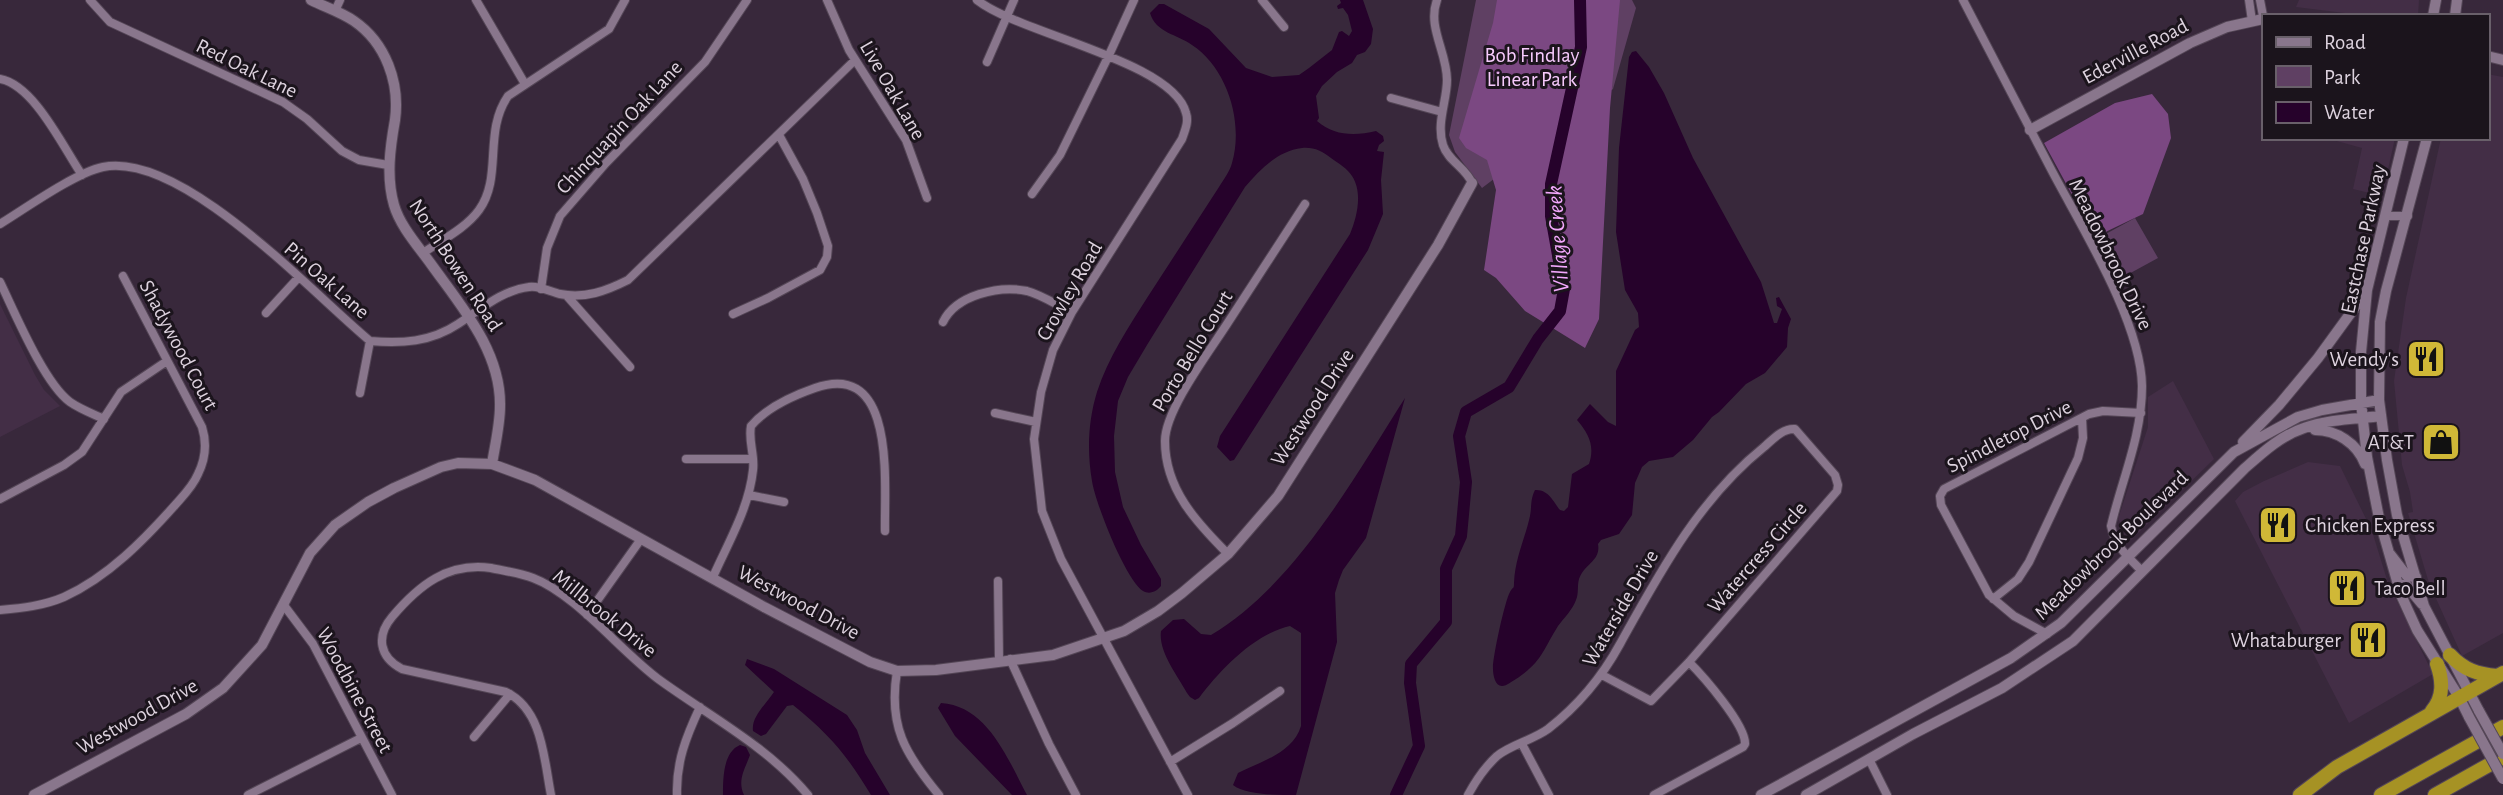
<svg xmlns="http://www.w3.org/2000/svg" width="2503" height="795" font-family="'Alegreya Sans',sans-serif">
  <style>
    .built { fill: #432e46 }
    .green { fill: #5f4063 }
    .forest { fill: #7b4882 }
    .water { fill: #26022b }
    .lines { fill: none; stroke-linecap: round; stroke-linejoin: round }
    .river { stroke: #26022b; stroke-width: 12 }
    .street-casing { stroke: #544656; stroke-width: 10 }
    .secondary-casing { stroke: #544656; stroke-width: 12 }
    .highway-casing { stroke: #544656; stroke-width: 16 }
    .street { stroke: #89768c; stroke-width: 8 }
    .secondary { stroke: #89768c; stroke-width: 10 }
    .highway { stroke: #a69224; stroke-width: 14 }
    .secondary-bridge-casing { stroke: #544656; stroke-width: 12; stroke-linecap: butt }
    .secondary-bridge { stroke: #89768c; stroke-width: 10 }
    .labels { text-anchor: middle; stroke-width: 6; stroke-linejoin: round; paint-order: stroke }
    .street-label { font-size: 21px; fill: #ddd2de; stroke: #1b141c }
    .park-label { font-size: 21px; fill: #f7cafd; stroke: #1b141c }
    .poi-label { font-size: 21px; fill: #ddd2de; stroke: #1b141c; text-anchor: end }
    .water-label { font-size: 23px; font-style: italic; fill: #f2a8fc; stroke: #1b141c }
  </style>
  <rect width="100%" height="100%" fill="#38283b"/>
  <path class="built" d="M2299 0H2419L2418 16H2369L2296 7Z
    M2487 74 2503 77V633L2462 656 2429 583 2408 513 2413 512 2410 492 2402 465 2394 381 2406 298 2441 138H2487Z
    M2326 138H2395L2382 196 2353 189 2362 148Z
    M0 304 35 375 44 390 60 406 0 437Z
    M2173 381 2214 459 2131 540 2118 519 2148 427V397Z
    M2308 462 2340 466 2372 531 2388 583 2433 674 2349 723 2235 501 2243 492 2264 481Z"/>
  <path class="green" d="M1476 0H1632L1636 8 1613 89 1482 188 1455 152 1449 135Z
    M2135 218 2158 258 2125 276 2102 236Z"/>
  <path class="forest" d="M1497 0H1620L1610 108 1599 319 1585 348 1525 311 1496 278 1484 270 1496 190 1487 160 1466 148 1459 138 1493 23Z
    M2152 94 2168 114 2171 138 2143 214 2095 237 2044 143 2115 103Z"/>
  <path class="water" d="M1340 0H1363L1373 29 1371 44 1365 52 1357 55 1352 63 1337 72 1322 86 1316 96 1319 118 1317 121C1334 136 1355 136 1376 131L1383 136 1384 141 1379 145 1377 151 1384 152 1381 180 1383 214 1368 250 1234 460 1230 461 1217 447 1220 436 1350 234C1357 217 1363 193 1352 176 1348 169 1338 163 1331 158 1322 151 1314 147 1302 148 1277 151 1260 170 1245 187L1147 345 1128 377 1118 401 1114 436 1115 472 1123 507 1141 545 1161 579V586C1157 591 1150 595 1143 591 1126 581 1095 502 1092 481 1087 452 1088 421 1097 392 1108 358 1128 328 1147 298 1171 261 1195 224 1219 187 1224 179 1230 171 1232 163 1244 122 1227 68 1192 45 1177 34 1156 33 1150 13L1159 4H1164L1209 29 1246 68 1272 77 1299 75 1309 68 1332 50 1339 32 1342 31 1349 36 1352 31 1348 15 1343 8 1338 9 1337 6 1341 3Z
    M1636 51 1649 67 1664 93 1693 158 1761 282 1774 323H1777L1782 309 1777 306 1776 298 1779 297 1791 319 1788 328 1787 347 1765 373 1746 384 1719 412 1712 417 1693 440 1673 457 1649 461 1642 467 1635 483 1632 515 1619 534 1601 540 1598 544C1601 561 1585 563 1579 579 1577 586 1579 593 1576 600 1573 609 1564 618 1558 626 1543 650 1542 662 1516 679 1512 681 1507 686 1502 686 1495 686 1493 675 1493 669 1492 660 1505 600 1510 592 1513 586 1514 590 1514 583 1515 558 1525 539 1530 516 1532 506 1530 500 1535 490 1548 489 1553 501 1560 510L1564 511 1568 507 1572 474 1589 464C1595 446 1589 434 1577 420L1590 404 1608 422 1616 426V371L1635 330 1639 327 1638 313 1625 290 1616 232 1619 148 1629 57 1632 52Z
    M1405 398 1366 538 1343 570 1339 580 1335 593 1337 642 1296 795C1277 795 1245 795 1233 785L1238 773C1260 762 1293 753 1301 726V633L1290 626C1254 634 1220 670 1199 698L1195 700 1190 697 1187 693C1177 675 1158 651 1161 631L1173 620 1184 619 1201 634 1211 635C1296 584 1353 479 1405 398Z
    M747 659 774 669 847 715 857 730 865 753 890 795H871C847 755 829 734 793 705L787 706 766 734 761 736 753 731C751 717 766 704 774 692L745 665Z
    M941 703C988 706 1008 760 1027 795H1012L955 736 938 708Z
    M740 745 746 747 750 755C745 769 737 780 744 795H723C723 779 723 752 740 745Z"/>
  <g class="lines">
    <path class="river" d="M1396 795 1419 746 1410 683 1411 664 1446 622V569L1461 536 1466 482 1459 436 1466 412 1509 387 1538 339 1560 311 1564 289 1551 216V184L1581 47 1580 0"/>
    <g class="street-casing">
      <path id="street" d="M90 0 110 22 283 102 307 119 342 151 359 160 388 165
        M476 0 525 84
        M827 0 849 50 906 140 927 198
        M977 0C1020 34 1173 61 1186 113 1189 122 1185 130 1182 139L1072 312 1053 350 1041 392 1034 439 1042 511 1061 559 1188 795
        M1262 0 1284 27
        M1437 0C1427 27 1447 52 1447 80 1447 101 1436 123 1443 145 1448 161 1466 168 1472 183
        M1963 0C1993 57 2022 114 2052 171 2082 228 2141 322 2142 386 2142 436 2122 479 2111 526 2115 546 2128 557 2142 571
        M2249 0 2252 21
        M2260 0 2263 16
        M335 11 340 0
        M987 62 1014 0
        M0 79C34 85 63 147 82 175
        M1391 98 1442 112
        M1032 194 1060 155 1109 55 1134 0
        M2385 216H2408
        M0 224C26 208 75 173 103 167 182 151 312 293 370 341 401 344 431 342 458 324 480 310 502 290 529 287 538 285 551 292 560 294 585 299 606 291 628 280L855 60
        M423 253C442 240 466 228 479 210 503 177 483 132 508 96L609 29 625 0
        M0 282C15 313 44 383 70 402 80 409 93 414 104 419
        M541 289 547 248 560 216 606 163 705 62 747 0
        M567 296 630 367
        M266 313 298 278
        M733 314 768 298 820 270 827 257 828 246 817 213 803 179 779 135
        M943 322C956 295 999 285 1027 291 1042 295 1058 306 1072 312
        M360 393 370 341
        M995 413 1036 422
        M686 459H753
        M749 495 784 502
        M0 499 64 465 82 452 121 392 167 361
        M1228 554C1196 522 1165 489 1165 441 1165 410 1209 352 1227 324 1253 284 1279 244 1305 204
        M713 577C728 543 749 508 753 470 755 455 748 441 751 426 767 407 792 396 815 388 897 359 884 484 885 531
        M998 581 999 660
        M1993 599 2018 579 2029 562 2078 458 2083 438 2082 418
        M283 604 313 644 392 795
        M0 610C22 608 43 606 64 597 108 577 144 540 176 504 184 495 193 486 198 474 206 458 207 443 202 427L123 276
        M587 615 641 539
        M2047 634 2014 616 1989 595 1941 505 1940 496 1944 489 2089 414 2103 411 2141 413
        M1010 659 1049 744 1076 795
        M897 671C888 726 905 754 939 795
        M474 737 510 694
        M1522 744 1549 795
        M1869 759 1887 795
        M1170 762 1233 723 1280 691
        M248 795 361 738
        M551 795C544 760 543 710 506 692L402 669C379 657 376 636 392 617 419 585 448 562 491 568 505 571 520 573 533 578 576 594 622 653 661 681 711 717 768 747 808 795
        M677 795C676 762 686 737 700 707
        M1468 795C1475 782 1485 767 1497 756 1510 745 1533 740 1548 729 1579 705 1602 677 1620 644 1660 572 1699 499 1764 447 1773 439 1783 428 1795 429L1835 475 1838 485 1837 491 1689 662 1651 701 1602 675
        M1654 795 1743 747 1745 744C1746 725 1703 676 1689 662"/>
    </g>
    <g class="secondary-casing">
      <path id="secondary" d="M311 0C325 7 341 12 354 21 386 43 400 83 395 120 390 148 386 177 394 205 400 226 418 246 431 264 461 306 501 351 500 406 500 425 495 445 492 464
        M2433 16 2436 0
        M2455 16 2457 0
        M2487 56 2503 60
        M2030 130 2190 43 2227 27 2263 19
        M2404 138 2367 290 2361 352V402L2367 457 2379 518 2401 595 2417 630 2459 697 2469 717
        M2427 138 2386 291 2380 322 2379 400 2387 460 2397 515 2424 606 2479 711
        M2315 430C2336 430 2357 443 2365 464
        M2243 442 2279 405 2318 358 2366 292
        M2390 554 2407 576 2416 577
        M2398 584 2407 586 2422 604
        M34 795 186 714 223 688 262 645 310 553 335 525 368 502 394 488 441 467 458 463 492 464 535 480 764 607 870 662 897 671 936 670 1053 655 1124 631 1158 611 1182 593 1228 554 1278 496 1438 245 1472 183
        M1761 795 2011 658 2061 623 2234 452 2298 417 2322 410 2379 400
        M1806 795 1913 734 2002 688 2073 641 2244 469C2262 453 2280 436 2304 428 2328 419 2356 419 2381 416"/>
    </g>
    <g class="highway-casing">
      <path id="highway" d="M2450 655C2464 670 2477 674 2497 676
        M2432 711C2444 697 2443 681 2437 664
        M2300 795 2337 767 2503 673
        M2381 795 2503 727
        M2435 795 2503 757"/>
    </g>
    <use href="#street" class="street"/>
    <use href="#secondary" class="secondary"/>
    <use href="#highway" class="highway"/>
    <g class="secondary-bridge-casing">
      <path id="secondary-bridge" d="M2479 711 2503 754
        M2469 717 2503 779"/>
    </g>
    <use href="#secondary-bridge" class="secondary-bridge"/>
  </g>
  <defs>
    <g id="restaurant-square" transform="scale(2.0125)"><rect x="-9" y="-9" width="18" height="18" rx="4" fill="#d0b837" stroke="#1b141c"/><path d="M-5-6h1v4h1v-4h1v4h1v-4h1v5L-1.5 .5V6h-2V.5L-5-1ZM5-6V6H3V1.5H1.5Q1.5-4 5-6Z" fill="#111"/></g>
    <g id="shop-square" transform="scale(2.0125)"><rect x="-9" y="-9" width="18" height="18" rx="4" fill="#d0b837" stroke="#1b141c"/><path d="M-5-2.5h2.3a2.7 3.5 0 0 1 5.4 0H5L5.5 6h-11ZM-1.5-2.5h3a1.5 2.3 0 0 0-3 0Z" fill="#111"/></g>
  </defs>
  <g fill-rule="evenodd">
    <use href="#restaurant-square" x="2426" y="359"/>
    <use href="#shop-square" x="2441" y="442"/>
    <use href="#restaurant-square" x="2278" y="525"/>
    <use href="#restaurant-square" x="2347" y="588"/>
    <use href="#restaurant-square" x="2368" y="640"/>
  </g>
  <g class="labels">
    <g class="street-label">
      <text transform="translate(2135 51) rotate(-28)" y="7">Ederville Road</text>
      <text transform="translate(247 68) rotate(26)" y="7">Red Oak Lane</text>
      <text transform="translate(893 90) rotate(60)" y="7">Live Oak Lane</text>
      <text transform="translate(619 127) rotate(-47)" y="7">Chinquapin Oak Lane</text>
      <text transform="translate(2363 239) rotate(-78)" y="7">Eastchase Parkway</text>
      <text transform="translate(2111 254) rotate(64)" y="7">Meadowbrook Drive</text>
      <text transform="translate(456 265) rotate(57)" y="7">North Bowen Road</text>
      <text transform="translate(327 280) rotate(41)" y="7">Pin Oak Lane</text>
      <text transform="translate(1069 291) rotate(-60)" y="7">Crowley Road</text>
      <text transform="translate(179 345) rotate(62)" y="7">Shadywood Court</text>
      <text transform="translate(1192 351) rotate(-59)" y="7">Porto Bello Court</text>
      <text transform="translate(1312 407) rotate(-57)" y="7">Westwood Drive</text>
      <text transform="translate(2009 436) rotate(-27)" y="7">Spindletop Drive</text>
      <text transform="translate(2111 545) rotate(-44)" y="7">Meadowbrook Boulevard</text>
      <text transform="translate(1757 557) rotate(-49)" y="7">Watercress Circle</text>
      <text transform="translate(799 602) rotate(28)" y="7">Westwood Drive</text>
      <text transform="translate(1620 608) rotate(-60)" y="7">Waterside Drive</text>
      <text transform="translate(605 613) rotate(39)" y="7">Millbrook Drive</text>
      <text transform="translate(355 690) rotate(62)" y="7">Woodbine Street</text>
      <text transform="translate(137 716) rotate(-29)" y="7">Westwood Drive</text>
    </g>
    <g class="park-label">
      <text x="1532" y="62">Bob Findlay<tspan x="1532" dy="24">Linear Park</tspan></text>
    </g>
    <g class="poi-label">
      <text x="2399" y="366">Wendy's</text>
      <text x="2414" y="449">AT&amp;T</text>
      <text x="2305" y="532" text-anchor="start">Chicken Express</text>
      <text x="2374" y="595" text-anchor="start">Taco Bell</text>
      <text x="2341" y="647">Whataburger</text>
    </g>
    <g class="water-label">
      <text transform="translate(1557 239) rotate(-94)" y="8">Village Creek</text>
    </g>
  </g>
  <rect x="2262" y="14" width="228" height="126" fill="#1b141c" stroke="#69606a" stroke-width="2"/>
  <rect x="2276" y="37" width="35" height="10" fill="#89768c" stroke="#69606a" stroke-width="2"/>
  <text x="2324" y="49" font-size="21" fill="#ddd2de">Road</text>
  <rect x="2276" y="66" width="35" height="21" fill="#5f4063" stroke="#69606a" stroke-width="2"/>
  <text x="2324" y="84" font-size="21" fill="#ddd2de">Park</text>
  <rect x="2276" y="102" width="35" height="21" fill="#26022b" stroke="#69606a" stroke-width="2"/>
  <text x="2324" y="119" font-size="21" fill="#ddd2de">Water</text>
</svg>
